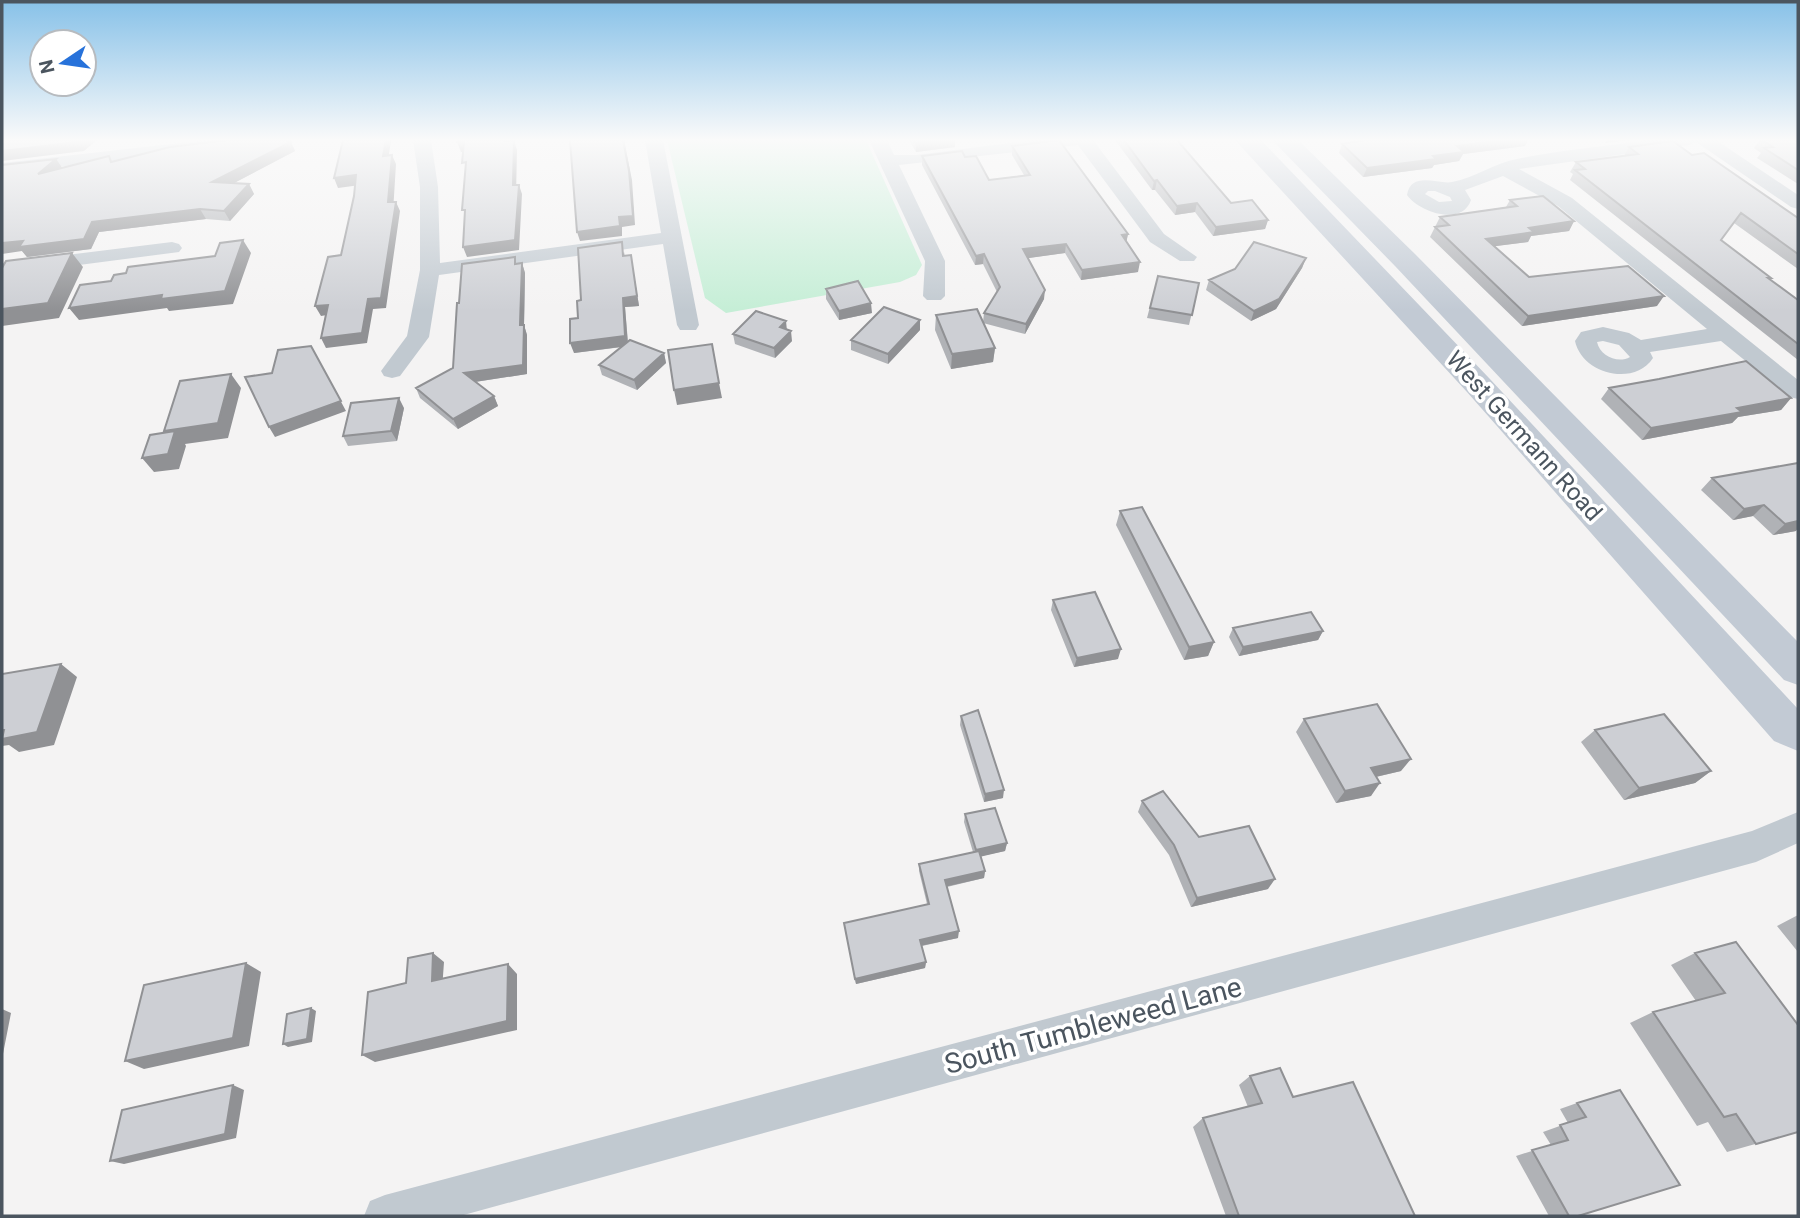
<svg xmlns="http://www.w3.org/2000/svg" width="1800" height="1218" font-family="Roboto,sans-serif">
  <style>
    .green { fill: #c5eed6 }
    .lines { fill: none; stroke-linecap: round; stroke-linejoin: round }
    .minor { fill: #c1c9d0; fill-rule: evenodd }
    .secondary { fill: #c2cad4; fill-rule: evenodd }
    .wall { fill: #b0b2b6 }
    .shaded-wall { fill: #909194 }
    .building { fill: #cdcfd4; stroke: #909194; stroke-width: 2 }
    .labels { text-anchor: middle; stroke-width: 7; stroke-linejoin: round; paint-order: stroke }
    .street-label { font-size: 24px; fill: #4b555f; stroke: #fff }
    .near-street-label { font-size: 28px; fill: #4b555f; stroke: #fff }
  </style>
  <rect width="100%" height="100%" fill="#f4f3f3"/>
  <path class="green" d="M667 140H866L922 265 916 275 900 282 726 313 705 298Z"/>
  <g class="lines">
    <path class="minor" d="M207 140H238L234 147 228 148 2 173V163Z
      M413 140H431L438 187 440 263 661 233 645 140H663L699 325 696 330H680L677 325 663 244 439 275 429 337 400 376 392 378 384 376 381 371 407 336 420 270V187Z
      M869 140H887L894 155H916L1033 140H1093L1164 234 1197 257 1194 261H1180L1150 242 1078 145 899 165 945 261V296L941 300H927L923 296 925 261Z
      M1651 140H1716L1798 195V209L1791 207 1696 142 1689 145 1519 169 1572 198 1798 380V399L1790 397 1721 341 1650 352 1653 358C1634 387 1582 374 1575 341L1581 332 1603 327 1629 333 1641 340 1707 329 1558 206 1503 176 1465 190 1471 200C1462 227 1419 212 1407 195 1411 170 1439 185 1452 182 1475 178 1494 163 1517 159 1561 150 1606 146 1651 140ZM1428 191H1435L1450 197 1452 201 1439 202 1425 194ZM1603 341 1619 345 1630 357C1618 364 1600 356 1597 342Z
      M172 242 179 244 182 248 179 252 2 275V263Z
      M1798 812V843L1756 862 460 1216H364L370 1201 385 1195 1752 831Z"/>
    <path class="secondary" d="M1235 140H1261L1489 378 1798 709V751L1774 741 1467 392Z
      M1272 140H1298L1415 254 1798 642V685L1784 680 1395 266Z"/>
  </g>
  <path class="wall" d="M909 140H955V147L916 152Z
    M1115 140H1177L1231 203 1268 220 1265 229 1213 236 1195 212 1175 215 1155 190H1152Z
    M1760 140H1798V184L1757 158 1761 153 1754 148Z
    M291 142 295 151 234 183 249 184 254 194 230 221 206 219 99 232 91 249 27 257 22 251 56 159 62 168 109 156 112 161Z
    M1342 144 1525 146 1463 154 1459 161 1434 165 1432 168 1363 177 1339 153Z
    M1012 146 1128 234 1126 242 1138 272 1081 280 1065 253 1028 258 1044 299 1025 334 983 323 995 348 993 362 951 369 935 330 936 315 983 322 984 313 997 292 983 264 975 265 922 165V156L965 157 989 180 1024 175 1012 155Z
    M1629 147 1692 155 1798 218V269L1734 223 1721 240 1770 280 1798 300V360L1570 180 1573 174 1570 172 1576 162 1624 156Z
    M1510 200 1574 221 1569 231 1531 236 1528 242 1495 246 1529 277 1657 306 1522 326 1430 237 1440 217 1506 207Z
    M624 252 625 256 631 255 639 306 625 307 628 342 664 353 666 363 637 390 602 375 599 365 622 347 574 353 581 300Z
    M1306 258 1302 268 1276 309 1251 321 1206 290 1209 280Z
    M522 263 525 273 524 325 527 335V374L475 382 494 396 498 406 458 429 420 398 416 388 453 368 459 303 517 264Z
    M1158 276 1199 283 1189 325 1147 318Z
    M826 289 872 313 839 320 826 299Z
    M920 330 888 364 851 350V340Z
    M733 334 792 341 775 358 735 344Z
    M1609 388 1791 398 1781 410 1738 417 1732 423 1642 440 1601 399Z
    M404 408 397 441 348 446 343 436Z
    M1798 463 1796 531 1773 535 1753 516 1733 520 1701 490 1712 478Z
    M1120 511 1214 642 1208 656 1184 660 1116 525Z
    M1053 600 1118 659 1074 667 1051 610Z
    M1233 628 1323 631 1318 640 1239 656 1229 637Z
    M961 716 1003 798 984 802 960 725Z
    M1304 719 1401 771 1376 777 1371 796 1336 803 1296 732Z
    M1595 730 1711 771 1695 783 1624 800 1581 742Z
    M1142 801 1199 837 1268 889 1191 907 1169 855 1138 812Z
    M965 814 1007 843 1005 851 981 856 985 871 984 878 947 887 958 938 922 946 926 962 925 968 856 984 845 929 927 904 919 871V864L973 852 964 822Z
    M1798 915V952L1777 926Z
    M1736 942 1798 1132 1727 1152 1708 1122 1697 1126 1630 1023 1653 1012 1696 1001 1671 965 1695 953Z
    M1250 1076 1293 1097 1415 1216H1226L1193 1127 1203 1118 1248 1107 1239 1085Z
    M1620 1090 1578 1216H1549L1516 1156 1551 1145 1543 1132 1568 1123 1560 1109 1577 1103Z"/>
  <path class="shaded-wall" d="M79 140H97L84 151 2 161V151Z
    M386 140H391V142L387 165 383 156Z
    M514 140 517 150 516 195 513 185Z
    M624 140 632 180 635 225 622 227V236L580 241 577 232Z
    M939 140H955V147L916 152V143Z
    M1504 140H1528L1525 146 1463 154 1459 161 1434 165 1432 168 1363 177 1367 168 1433 156 1457 146Z
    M1607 140H1629L1605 143Z
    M291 142 295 151 217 192 212 182Z
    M457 142H464L467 151 461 152Z
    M392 155 396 164 393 212 388 202Z
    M56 159 63 169 38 174Z
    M356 175 360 185 338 188 334 178Z
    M1157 180 1155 190H1152L1154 181Z
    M249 184 254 194 230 221 224 211Z
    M519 185 522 194 519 250 467 257 463 247Z
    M396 202 400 211 386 308 373 309 367 343 326 348 321 338 368 299Z
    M1197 203 1195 212 1175 215 1177 206Z
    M200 209 206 219 99 232 91 249 27 257 22 251 2 254V243L92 222Z
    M1268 220 1265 229 1213 236 1216 227Z
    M1574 221 1569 231 1531 236 1528 242 1481 248 1486 239 1529 228Z
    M1128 234 1126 244 1122 235Z
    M243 240 251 253 233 304 169 311 167 308 79 320 69 308 162 295Z
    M1066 244 1065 253 1022 259 1023 249Z
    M72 253 83 267 59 318 2 326V309Z
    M984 254 983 264 975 265 976 256Z
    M631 255 639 306 625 307 628 346 574 353 570 343 623 298Z
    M1306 258 1302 268 1276 309 1251 321 1254 311Z
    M1140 262 1138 272 1081 280 1082 270Z
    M522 263 525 273 524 325 527 335V374L468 383 464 373 520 325Z
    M1045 290 1044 299 1025 334 1026 324Z
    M1664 296 1657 306 1522 326 1528 316Z
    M871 303 872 313 839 320V311Z
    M328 305 333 314 321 316 315 306Z
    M920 320V330L888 364V354Z
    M786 321 787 331 780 327Z
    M791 331 792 341 775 358 774 348Z
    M311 346 346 411 275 437 269 427Z
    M995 348 993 362 951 369 952 354Z
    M664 353 666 363 637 390 634 380Z
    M231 374 241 388 228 438 185 444 186 446 179 469 154 472 142 458 172 441 164 431Z
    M719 383 722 398 677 405 674 390Z
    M494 396 498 406 458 429 453 419Z
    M399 398 404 408 397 441 391 431Z
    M1791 398 1781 410 1738 417 1732 423 1642 440 1651 428 1737 408Z
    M1764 505 1753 516 1733 520 1744 509Z
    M1798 521V528L1796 531 1773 535 1785 524Z
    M1323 631 1318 640 1239 656 1243 647Z
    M1214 642 1208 656 1184 660 1189 647Z
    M1121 649 1118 659 1074 667 1077 658Z
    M61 664 77 677 54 745 19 752 9 745 2 746V730Z
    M1411 759 1401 771 1362 780 1371 768Z
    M1711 771 1695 783 1624 800 1639 788Z
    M1380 783 1371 796 1336 803 1345 791Z
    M1004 790 1003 798 984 802 985 794Z
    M1007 843 1005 851 975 858 976 850Z
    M985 871 984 878 944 887 945 880Z
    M1275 879 1268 889 1191 907 1197 898Z
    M959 931 958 938 920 946V940Z
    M433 953 444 962 442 990 432 981Z
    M926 962 925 968 856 984 855 979Z
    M246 963 261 972 249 1046 144 1069 125 1061Z
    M508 964 517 974V1030L375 1062 362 1055Z
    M311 1008 316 1011 312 1042 288 1047 283 1044Z
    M2 1009 11 1013 2 1059Z
    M233 1085 244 1090 236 1138 124 1164 110 1161Z"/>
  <path class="building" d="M2 140H79L78 142 2 151Z
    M228 140H286L291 142 212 182 249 184 224 211 200 209 92 222 84 239 19 247 23 241 2 243V165L56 159 38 174 109 156 111 162 170 147Z
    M343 140H386L383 156 392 155 388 202H396L381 298 368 299 362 333 321 338 328 305 315 306 328 257 341 255 354 196 356 175 334 178Z
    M458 140H505V141L514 140 513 185H519L515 240 463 247 465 210H462L466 162 462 163 464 142H457Z
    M570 140H623L629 171 633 216 619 217 620 226 577 232Z
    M914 140H939L916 143Z
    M1059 140 1128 234 1122 235 1140 262 1082 270 1066 244 1023 249 1045 290 1026 324 984 313 1000 287 984 254 976 256 922 156 962 151 965 157 976 156 989 180 1030 175 1012 146Z
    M1124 140H1177L1231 203 1252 200 1268 220 1216 227 1197 203 1177 206 1157 180 1154 181Z
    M1365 140H1504L1457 146 1464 152 1433 156 1436 159 1367 168 1342 144Z
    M1762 140H1798V170L1764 148 1773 147Z
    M1673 141 1692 155 1704 153 1798 218V254L1741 213 1721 240 1771 278H1768L1798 300V344L1575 170 1585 169 1576 162 1638 154 1629 147Z
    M1543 196 1574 221 1529 228 1534 232 1486 239 1529 277 1628 266 1664 296 1528 316 1435 227 1449 225 1440 217 1517 206 1510 200Z
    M243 240 225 291 161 299 162 295 69 308 80 285 111 281 114 275 126 273 128 267 215 256 220 243Z
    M622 242 623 256 631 255 637 296 623 298 625 336 570 343V319L578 318 577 301 581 300 578 248Z
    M1254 242 1306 258 1279 299 1254 311 1209 280 1235 269Z
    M72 253 48 303 2 309V268L6 261Z
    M515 257V264L522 263 520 325H524L523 365 464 373 494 396 453 419 416 388 453 368 457 303H459L462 264Z
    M1158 276 1199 283 1192 315 1150 308Z
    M858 281 871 303 839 311 826 289Z
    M884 307 920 320 888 354 851 340Z
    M977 309 995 348 952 354 936 315Z
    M756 311 786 321 780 327 791 331 774 348 733 334Z
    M630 340 664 353 634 380 599 365Z
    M712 344 719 383 674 390 668 350Z
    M311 346 341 401 269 427 245 377 272 373 278 350Z
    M1746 361 1791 398 1737 408 1742 412 1651 428 1609 388 1659 379Z
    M231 374 218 423 164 431 180 381Z
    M399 398 391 431 343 436 351 403Z
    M175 431 168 454 142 458 150 435Z
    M1798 463V521L1785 524 1764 505 1744 509 1712 478Z
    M1142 507 1214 642 1189 647 1120 511Z
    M1095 592 1121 649 1077 658 1053 600Z
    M1311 612 1323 631 1243 647 1233 628Z
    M61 664 37 732 2 739 4 730H2V674Z
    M1377 704 1411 759 1371 768 1380 783 1345 791 1304 719Z
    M978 710 1004 790 985 794 961 716Z
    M1664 714 1711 771 1639 788 1595 730Z
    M1163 791 1199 837 1249 826 1275 879 1197 898 1174 845 1142 801Z
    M995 808 1007 843 976 850 965 814Z
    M979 851 985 871 945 880 959 931 920 940 926 962 855 979 844 923 929 904 919 864Z
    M1736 942 1798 1025V1132L1756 1144 1736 1114 1724 1117 1653 1012 1725 993 1695 953Z
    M433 953 432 981 508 964 507 1021 362 1055 368 992 406 983 408 958Z
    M246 963 233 1038 125 1061 144 985Z
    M311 1008 307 1039 283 1044 287 1014Z
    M1280 1068 1293 1097 1353 1082 1415 1216H1239L1203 1118 1262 1103 1250 1076Z
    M233 1085 225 1134 110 1161 122 1110Z
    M1620 1090 1680 1185 1578 1216H1569L1532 1150 1568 1140 1560 1125 1586 1117 1577 1103Z"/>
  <linearGradient id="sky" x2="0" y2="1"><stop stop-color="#87c1e8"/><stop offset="0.45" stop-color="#fafafa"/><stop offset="1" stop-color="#fafafa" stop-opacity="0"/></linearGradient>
  <rect width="1800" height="311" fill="url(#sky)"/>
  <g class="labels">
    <g class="street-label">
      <text transform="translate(1524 436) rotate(48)" y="8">West Germann Road</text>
    </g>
    <g class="near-street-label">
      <text transform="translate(1093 1025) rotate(-15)" y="10">South Tumbleweed Lane</text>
    </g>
  </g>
  <rect width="1800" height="1218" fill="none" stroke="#4b555f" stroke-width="7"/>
  <g transform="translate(63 63) rotate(257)"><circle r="33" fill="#ffffff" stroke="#b7bbbf" stroke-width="2"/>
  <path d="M0-5L12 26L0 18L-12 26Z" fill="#2772da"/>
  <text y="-10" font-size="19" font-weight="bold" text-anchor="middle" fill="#4b555f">N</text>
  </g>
</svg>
